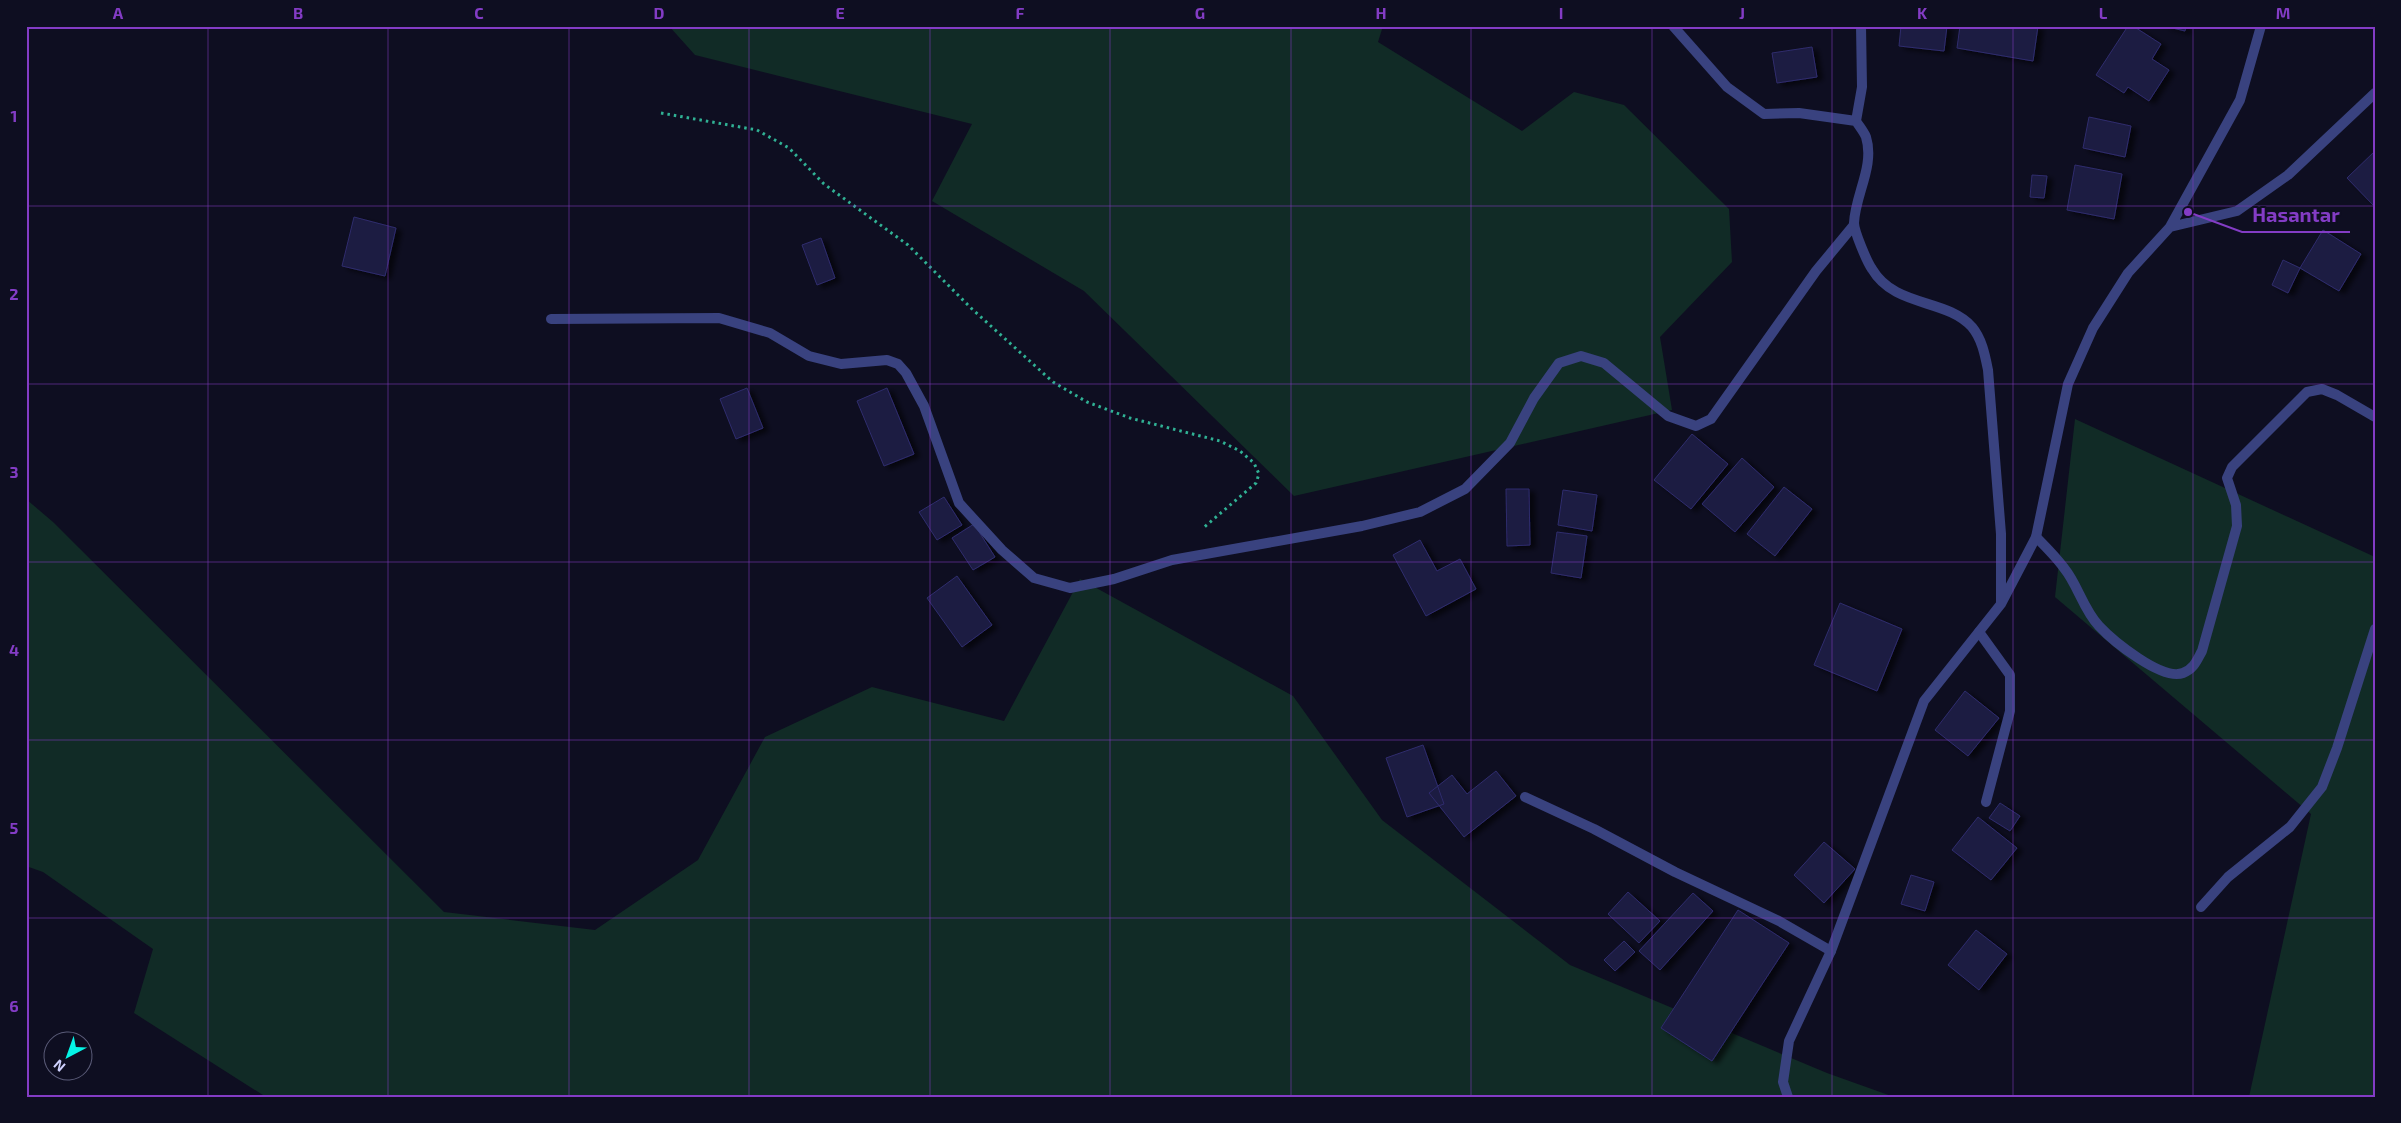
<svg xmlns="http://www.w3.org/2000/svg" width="2401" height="1123" font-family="'Exo 2',sans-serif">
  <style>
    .green { fill: #112b26 }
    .building { fill: #1c1a42; stroke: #2f2d6d; filter: url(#shadow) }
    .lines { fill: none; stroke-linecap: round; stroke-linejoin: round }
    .path { stroke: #30b194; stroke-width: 3; stroke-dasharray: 2.5 4; stroke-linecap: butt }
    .lane { stroke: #39427f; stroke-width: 10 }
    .street { stroke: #39427f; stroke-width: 10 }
    .grid { fill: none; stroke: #833cc5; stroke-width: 1; stroke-opacity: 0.55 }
    .leader { fill: none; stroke: #833cc5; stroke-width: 2 }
    .callout-dot { fill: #833cc5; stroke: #0e0e21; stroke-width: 2 }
    .callout-label { font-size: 20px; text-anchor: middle; font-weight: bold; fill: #833cc5; stroke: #0e0e21; stroke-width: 4; stroke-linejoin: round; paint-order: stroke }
    .neatline { fill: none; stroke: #833cc5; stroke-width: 2 }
    .grid-label { font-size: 16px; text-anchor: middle; font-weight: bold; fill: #833cc5 }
  </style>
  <defs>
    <filter id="shadow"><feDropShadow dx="5.5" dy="3" stdDeviation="2.5" flood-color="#0009"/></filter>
  </defs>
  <rect width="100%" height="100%" fill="#0e0e21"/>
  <path class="green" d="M669 26H1383L1378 42 1522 131 1574 92 1624 105 1729 209 1732 262 1660 337 1672 410 1294 496 1084 291 932 201 972 124 695 55Z
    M2075 419 2375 557V1097H2249L2311 814 2055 597Z
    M26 499 53 522 444 912 595 930 698 860 765 737 872 687 1004 721 1080 579 1293 696 1382 820 1570 965 1827 1073 1894 1097H266L134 1013 153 949 43 872 26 866Z"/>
  <path class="building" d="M1901 26H1947L1944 51 1899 46Z
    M1960 26H2038L2033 61 1957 48Z
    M2128 26H2133L2161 44 2152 59 2169 70 2149 101 2128 87 2124 93 2096 75Z
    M2164 26H2186L2185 31Z
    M1812 47 1817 77 1777 83 1772 53Z
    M2089 117 2131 126 2125 157 2083 148Z
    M2375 151V207L2347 178Z
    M2075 165 2122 174 2114 219 2067 210Z
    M2032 175 2047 176 2044 198 2030 197Z
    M354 217 396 228 385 276 342 266Z
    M2323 230 2361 254 2339 291 2300 268Z
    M821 238 835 278 817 285 802 245Z
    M2283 260 2300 268 2288 293 2272 285Z
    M747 388 763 428 736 439 720 399Z
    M887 388 914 454 884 466 857 401Z
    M1692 434 1728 464 1691 509 1654 480Z
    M1742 458 1774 487 1735 532 1702 504Z
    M1784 487 1812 509 1775 556 1747 534Z
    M1506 489H1529L1530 545 1507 546Z
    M1563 490 1597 495 1592 531 1558 525Z
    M944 497 962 525 937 540 919 512Z
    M974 524 995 557 973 570 952 538Z
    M1557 532 1587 536 1581 578 1551 573Z
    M1420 540 1437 571 1460 559 1476 589 1426 616 1393 555Z
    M957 576 992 625 962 647 927 598Z
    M1840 603 1902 629 1877 691 1814 665Z
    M1965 691 1999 718 1968 756 1935 730Z
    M1423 745 1444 804 1407 817 1386 758Z
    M1496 771 1516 796 1464 837 1429 793 1452 775 1467 794Z
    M2000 803 2020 816 2010 831 1989 818Z
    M1978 817 2017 848 1991 880 1952 850Z
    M1824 842 1855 869 1824 903 1794 875Z
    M1911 875 1934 882 1925 911 1901 904Z
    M1628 892 1660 921 1639 943 1608 914Z
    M1693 893 1713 911 1660 970 1639 951Z
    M1738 910 1789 943 1712 1061 1661 1028Z
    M1976 930 2007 954 1979 990 1948 965Z
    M1624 941 1635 952 1615 971 1604 960Z"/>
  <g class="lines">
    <path class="path" d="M661 113 757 130 789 148 824 184 908 245 972 309 1053 382 1087 402 1130 418 1220 441 1240 451 1254 463 1259 474 1256 483 1202 529"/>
    <path class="lane" d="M2036 537C2046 547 2056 557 2064 568 2078 585 2083 609 2099 626 2113 641 2162 681 2183 673 2194 669 2197 660 2202 651L2237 526 2236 505 2227 478 2232 467 2307 392 2322 389 2337 395 2375 417
      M1979 632 2010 675V711L1986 802
      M1525 797 1594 829 1675 872 1779 921 1831 951
      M2201 907 2228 877 2290 827 2322 787 2337 748 2375 629"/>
    <path class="street" d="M1673 26 1727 87 1764 114 1799 113 1856 121
      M1861 26 1862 87 1856 121C1859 126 1864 132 1866 137 1875 166 1855 195 1854 223 1854 231 1867 262 1872 269 1895 308 1946 298 1972 327 1982 339 1985 355 1988 370L2001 534V603
      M2170 227 2237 211 2288 175 2375 93
      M551 319 719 318 770 333 809 356 841 364 887 360 898 364 906 373 924 406 959 503 1002 550 1034 578 1070 588 1114 579 1172 560 1362 526 1420 512 1465 489 1510 443 1534 398 1559 363 1581 356 1604 363 1668 416 1696 426 1711 419 1816 271 1854 225
      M1788 1097 1783 1082 1789 1041 1831 951 1924 701 2001 604 2036 537 2068 384 2093 328 2128 273 2170 227 2240 100 2261 26"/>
  </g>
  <path class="grid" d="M208 26V1097M388 26V1097M569 26V1097M749 26V1097M930 26V1097M1110 26V1097M1291 26V1097M1471 26V1097M1652 26V1097M1832 26V1097M2013 26V1097M2193 26V1097M26 206H2375M26 384H2375M26 562H2375M26 740H2375M26 918H2375"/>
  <path class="leader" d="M2188 212L2242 232H2350"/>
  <circle class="callout-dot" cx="2188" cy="212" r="5"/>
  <g class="callout-label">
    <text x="2296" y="222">Hasantar</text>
  </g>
  <rect width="2401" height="1123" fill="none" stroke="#0e0e21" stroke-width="55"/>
  <g transform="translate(68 1056) rotate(221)"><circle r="24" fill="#0e0e21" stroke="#5b5c79"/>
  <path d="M0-4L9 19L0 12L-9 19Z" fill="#05f4e6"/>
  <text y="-8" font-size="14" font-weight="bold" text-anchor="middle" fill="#cfd1fe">N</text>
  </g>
  <rect x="28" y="28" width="2346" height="1068" class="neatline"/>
  <g class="grid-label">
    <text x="118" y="19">A</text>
    <text x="298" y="19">B</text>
    <text x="479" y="19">C</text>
    <text x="659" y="19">D</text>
    <text x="840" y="19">E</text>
    <text x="1020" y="19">F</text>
    <text x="1200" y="19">G</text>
    <text x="1381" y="19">H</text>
    <text x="1561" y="19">I</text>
    <text x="1742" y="19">J</text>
    <text x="1922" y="19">K</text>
    <text x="2103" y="19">L</text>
    <text x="2283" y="19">M</text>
    <text x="14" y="122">1</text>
    <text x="14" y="300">2</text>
    <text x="14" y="478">3</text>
    <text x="14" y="656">4</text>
    <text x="14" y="834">5</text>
    <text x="14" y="1012">6</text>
  </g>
</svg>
